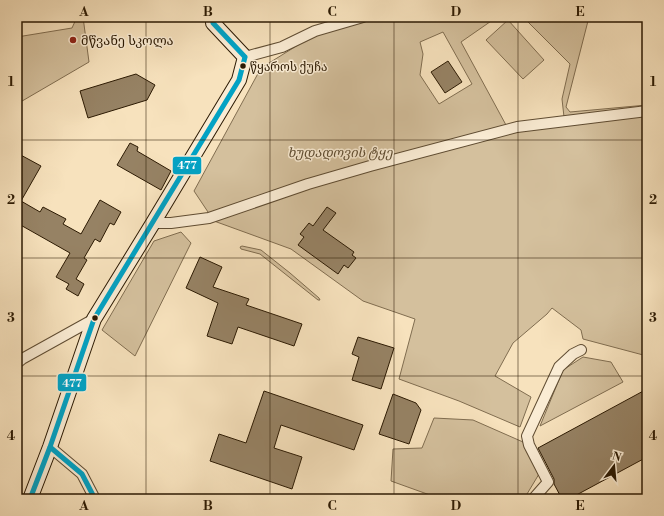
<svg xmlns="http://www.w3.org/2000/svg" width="664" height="516" font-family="'Libre Bodoni','Noto Serif Georgian',serif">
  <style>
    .green { fill: #d4c09d; stroke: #806d50; fill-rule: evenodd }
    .building { fill: #968264; stroke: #2c1a03 }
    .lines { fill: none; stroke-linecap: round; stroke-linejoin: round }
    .street-casing { stroke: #5f4c32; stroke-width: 12 }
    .secondary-casing { stroke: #2c1a03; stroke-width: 16 }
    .street { stroke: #faecd4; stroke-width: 10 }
    .secondary { stroke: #faecd4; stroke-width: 14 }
    .bus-1-casing { stroke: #faecd4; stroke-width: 8 }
    .bus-1 { stroke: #02a2c4; stroke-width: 5 }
    .grid { fill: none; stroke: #2c1a03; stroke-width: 1; stroke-opacity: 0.55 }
    .poi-dot { fill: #8f2418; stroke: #faecd4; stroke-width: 1.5 }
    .bus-dot { fill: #2c1a03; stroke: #faecd4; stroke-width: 1.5 }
    .labels { text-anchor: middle; stroke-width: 3; stroke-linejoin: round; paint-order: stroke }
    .bus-label { font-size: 12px; fill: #2c1a03; stroke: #faecd4; text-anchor: start }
    .poi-label { font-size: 13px; fill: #2c1a03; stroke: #faecd4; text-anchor: start }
    .park-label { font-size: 13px; font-style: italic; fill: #5e4c31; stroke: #faecd4 }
    .line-badge { stroke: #faecd4; stroke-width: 1.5 }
    .badge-label { font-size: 11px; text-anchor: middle; font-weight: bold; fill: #fff }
    .neatline { fill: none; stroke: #2c1a03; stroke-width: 1.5 }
    .grid-label { font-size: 13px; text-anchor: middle; font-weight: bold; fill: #2c1a03 }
  </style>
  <rect width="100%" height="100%" fill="#f7e2bd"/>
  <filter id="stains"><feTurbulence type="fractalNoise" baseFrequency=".005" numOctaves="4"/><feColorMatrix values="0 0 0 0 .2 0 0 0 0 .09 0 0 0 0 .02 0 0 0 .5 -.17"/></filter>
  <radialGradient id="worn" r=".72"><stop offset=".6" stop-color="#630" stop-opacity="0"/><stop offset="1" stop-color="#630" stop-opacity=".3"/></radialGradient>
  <path class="green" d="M77 17H83L89 62 17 104V37L72 28Z
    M343 17H497L461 42 506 125 564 117 562 99 570 64 523 17H589L566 107 570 112 647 105V356L583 339 581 330 552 308 547 314 513 343 495 376 531 397 520 427 459 401 399 379 415 319 363 301 291 249 214 221 194 191 261 68ZM443 32 472 84 439 104 420 75 423 54 420 42Z
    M508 20 544 60 523 79 486 40Z
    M181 232 191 243 135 356 102 330 154 241Z
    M242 246 261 250 290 273 319 298 320 300H318L260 254 241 249 240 247Z
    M583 357 611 362 623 382 540 426 563 370Z
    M434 418 473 420 523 442 539 474 524 499H441L391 481 393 449 422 448Z"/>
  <path class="building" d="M448 61 462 82 445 93 431 72Z
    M136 74 155 85 147 100 88 118 80 91Z
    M130 143 138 147 137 151 171 171 161 190 117 165Z
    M17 153 41 166 21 201 40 212 43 207 66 219 63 224 81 234 100 200 121 212 114 225 110 223 100 242 95 239 84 258 87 260 76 279 84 284 78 296 66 289 69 284 56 277 70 253 17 223Z
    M327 207 336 213 323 230 354 252 352 255 356 258 348 268 344 265 338 274 298 245 304 237 300 234 309 223 313 226Z
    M200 257 222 267 213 287 249 299 246 305 302 324 294 346 238 327 232 344 207 336 218 303 186 288Z
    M358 337 394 348 381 389 352 380 359 357 352 354Z
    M647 389V457L569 499H562L554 484V479L538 448Z
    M264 391 363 425 354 450 281 425 274 448 302 457 292 489 210 461 219 434 246 443Z
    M393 394 416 403 421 410 409 444 379 434Z"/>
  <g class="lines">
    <g class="street-casing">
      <path id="street" d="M245 57 282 47 315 31 363 17
        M153 223H171L209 218 308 184 370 166 517 127 647 111
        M17 363 22 359 94 319
        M50 447 82 474 95 499
        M533 499 548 482 529 445 527 436 559 367 573 354 581 350"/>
    </g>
    <g class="secondary-casing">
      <path id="secondary" d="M30 499 50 447 94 319 153 223 239 80 245 57 213 23V17"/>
    </g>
    <use href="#street" class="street"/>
    <use href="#secondary" class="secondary"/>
    <g class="bus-1-casing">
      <path id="bus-1" d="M213 17V23L245 57
        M50 447 82 474 95 499
        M30 499 50 447 94 319 239 80 245 57"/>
    </g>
    <use href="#bus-1" class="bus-1"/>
  </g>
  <path class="grid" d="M146 17V499M270 17V499M394 17V499M518 17V499M17 140H647M17 258H647M17 376H647"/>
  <circle class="poi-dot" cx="73" cy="40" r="4"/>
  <g class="bus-dot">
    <circle cx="243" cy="66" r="3.5"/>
    <circle cx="95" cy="318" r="3.5"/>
  </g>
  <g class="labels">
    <g class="bus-label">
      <text x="250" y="71">წყაროს ქუჩა</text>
    </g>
    <g class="poi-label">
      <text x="81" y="45">მწვანე სკოლა</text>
    </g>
    <g class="park-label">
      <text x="340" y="157">ხუდადოვის ტყე</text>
    </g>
  </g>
  <g class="line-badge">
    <rect x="172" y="156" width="30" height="19" rx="4" fill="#02a2c4"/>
    <rect x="57" y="373" width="30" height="19" rx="4" fill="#02a2c4"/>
  </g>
  <g class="badge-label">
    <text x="187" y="169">477</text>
    <text x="72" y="387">477</text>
  </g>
  <rect width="664" height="516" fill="none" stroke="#f7e2bd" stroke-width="44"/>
  <g transform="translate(614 466) rotate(16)" stroke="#faecd4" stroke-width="3" paint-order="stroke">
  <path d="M0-3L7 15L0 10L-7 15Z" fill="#2c1a03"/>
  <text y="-6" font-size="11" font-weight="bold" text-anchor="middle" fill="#2c1a03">N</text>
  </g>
  <rect x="22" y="22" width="620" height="472" class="neatline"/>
  <g class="grid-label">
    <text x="84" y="16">A</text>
    <text x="208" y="16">B</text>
    <text x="332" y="16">C</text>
    <text x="456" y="16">D</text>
    <text x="580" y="16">E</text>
    <text x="11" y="86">1</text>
    <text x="653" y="86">1</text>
    <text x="11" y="204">2</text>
    <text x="653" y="204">2</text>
    <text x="11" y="322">3</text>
    <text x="653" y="322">3</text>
    <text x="11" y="440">4</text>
    <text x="653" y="440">4</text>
    <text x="84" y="510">A</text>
    <text x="208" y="510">B</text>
    <text x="332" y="510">C</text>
    <text x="456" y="510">D</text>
    <text x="580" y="510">E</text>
  </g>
  <rect width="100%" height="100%" filter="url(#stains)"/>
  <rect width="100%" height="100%" fill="url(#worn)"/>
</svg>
